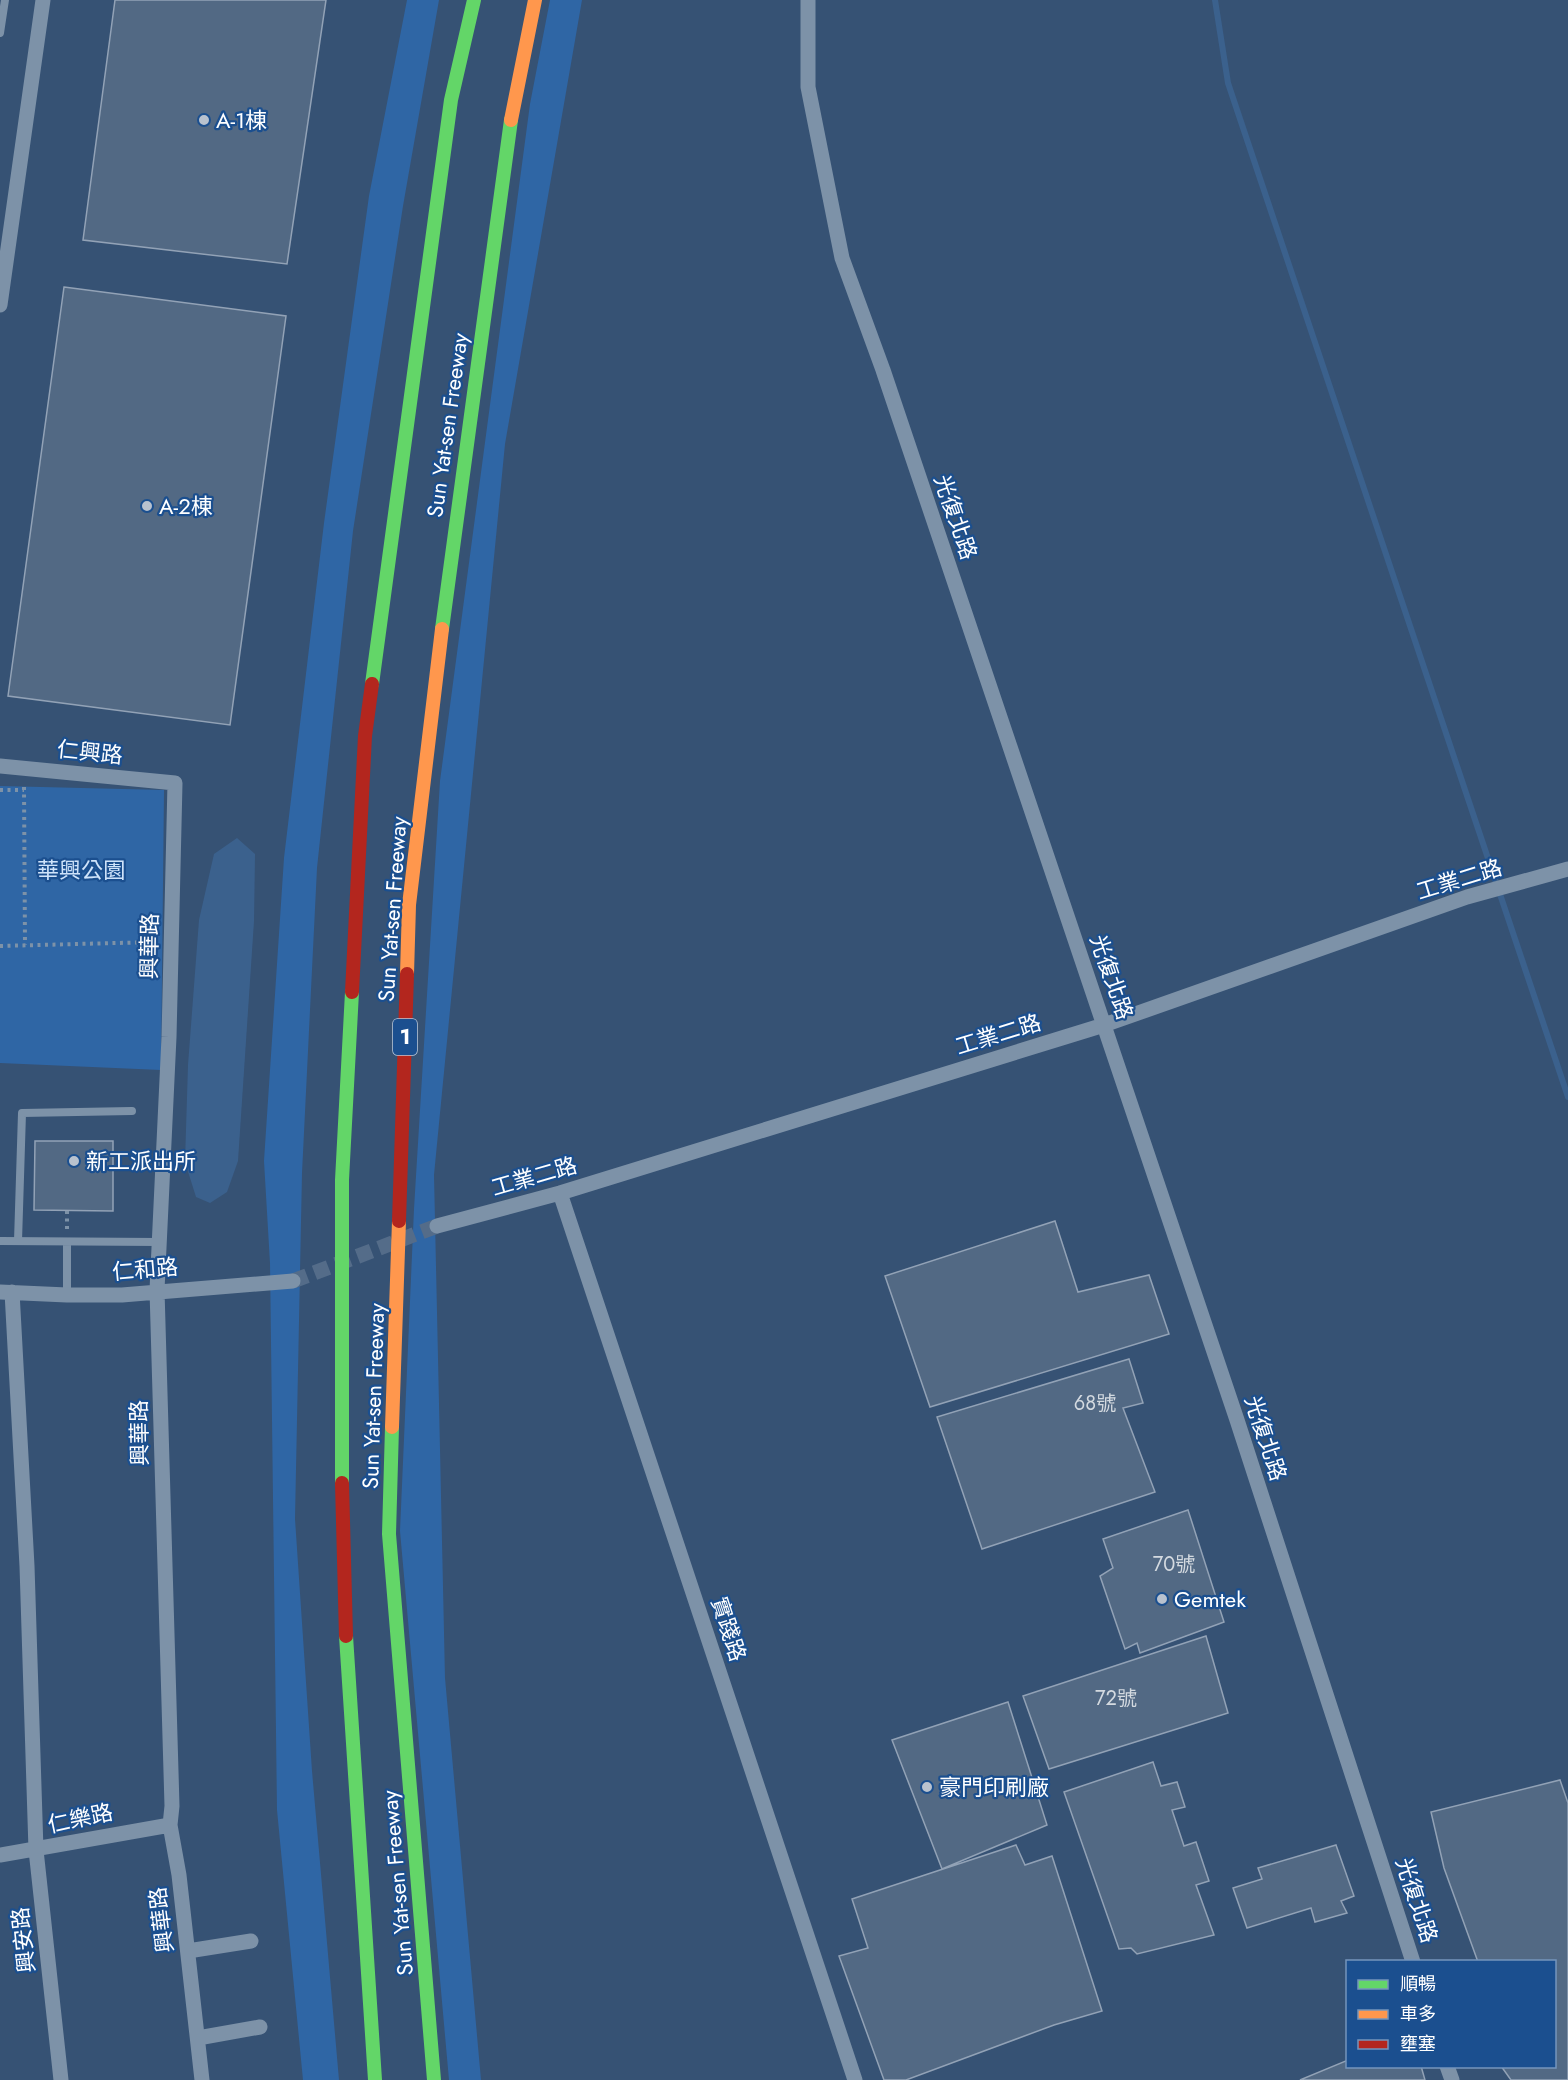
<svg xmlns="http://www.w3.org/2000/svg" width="1568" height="2080" font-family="Jost,'Noto Sans TC',sans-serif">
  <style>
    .green { fill: #2f66a5 }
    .water { fill: #3b618d }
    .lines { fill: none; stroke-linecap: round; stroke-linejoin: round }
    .stream { stroke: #3b618d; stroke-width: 6 }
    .building { fill: #526984; stroke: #92a2b6; stroke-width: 1.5 }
    .street-tunnel { stroke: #546c89; stroke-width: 15; stroke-dasharray: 15 8; stroke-linecap: butt }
    .path { stroke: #7d92a8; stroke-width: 4; stroke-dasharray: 3 4.5; stroke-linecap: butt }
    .lane { stroke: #7d92a8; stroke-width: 8 }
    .street { stroke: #7d92a8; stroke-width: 15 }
    .fast { stroke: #63d668; stroke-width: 14 }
    .slow { stroke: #ff974d; stroke-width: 14 }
    .jam { stroke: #b3261e; stroke-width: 14 }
    .poi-dot { fill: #b9c2ce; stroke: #1b4f8f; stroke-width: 2 }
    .labels { text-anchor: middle; stroke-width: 4.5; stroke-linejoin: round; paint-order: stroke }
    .number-label { font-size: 20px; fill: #d4dae0 }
    .shield { fill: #1b4f8f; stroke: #bbcadd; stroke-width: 1.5 }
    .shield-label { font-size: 21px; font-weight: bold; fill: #fff }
    .poi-label { font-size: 22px; fill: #fff; stroke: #1b4f8f; text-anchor: start }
    .street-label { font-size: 22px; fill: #fff; stroke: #1b4f8f }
    .park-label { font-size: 22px; fill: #cfe3fa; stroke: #1b4f8f }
  </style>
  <rect width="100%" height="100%" fill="#365274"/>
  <path class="green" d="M407 0H439L403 206 353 531 317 868 302 1173 295 1519 312 1771 339 2080H303L277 1810 270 1263 264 1161 284 858 324 523 369 196Z
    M550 0H582L505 444 434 1175 445 1678 481 2080H449L400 1531 414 1209 440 781 530 104Z
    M0 786 164 790 161 1070 0 1063Z"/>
  <path class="water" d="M237 838 255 854 254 921 238 1161 227 1192 210 1203 196 1197 185 1162 188 1065 199 920 214 854Z"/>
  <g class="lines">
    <path class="stream" d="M1215 0 1228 83 1568 1097"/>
  </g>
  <path class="building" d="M115 0H326L287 264 83 240Z
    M64 287 286 316 230 725 8 696Z
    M35 1141H113V1211L34 1210Z
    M1055 1221 1078 1292 1149 1275 1169 1334 930 1407 885 1276Z
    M1129 1359 1143 1403 1123 1408 1155 1492 982 1549 937 1417Z
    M1188 1510 1224 1622 1140 1653 1137 1643 1125 1649 1100 1576 1113 1568 1103 1539Z
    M1206 1636 1228 1713 1049 1769 1023 1696Z
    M1008 1702 1047 1825 942 1869 892 1740Z
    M1153 1762 1161 1786 1177 1782 1185 1807 1172 1810 1184 1846 1196 1842 1209 1881 1196 1885 1214 1935 1137 1954 1131 1948 1119 1949 1064 1792Z
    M1560 1780 1568 1803V2080H1511L1501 2066H1554V1962H1478L1444 1868 1431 1812Z
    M1016 1845 1025 1865 1052 1856 1102 2011 1054 2025 906 2080H884L839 1956 868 1948 852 1899Z
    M1336 1845 1354 1896 1341 1901 1347 1913 1315 1922 1311 1908 1247 1928 1233 1888 1262 1879 1258 1868Z
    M1348 2060V2066H1421L1425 2080H1300Z"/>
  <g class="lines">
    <path class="street-tunnel" d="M293 1281 437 1226"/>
    <path class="path" d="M24 787 25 945
      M0 790H24
      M0 946 155 942
      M67 1211V1229"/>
    <path class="lane" d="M0 33 5 0
      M0 1241 159 1242
      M18 1241 22 1113 132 1111
      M67 1295V1242"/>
    <path class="street" d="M808 0V87L842 258 883 370 1237 1420 1413 1962
      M0 305 43 0
      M0 766 175 783 169 1037 157 1290 172 1806 170 1825 179 1875 202 2080
      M560 1193 855 2080
      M437 1226 560 1193 1104 1025 1467 897 1568 869
      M0 1292 67 1295H122L293 1281
      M12 1292 27 1566 36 1850 61 2080
      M0 1855 170 1825
      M188 1951 251 1941
      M198 2038 260 2027
      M1447 2066 1452 2080"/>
    <path class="fast" d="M442 629 511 120
      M372 684 451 100 474 0
      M392 1427 389 1534 434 2080
      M342 1483V1180L352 992
      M346 1636 375 2080"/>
    <path class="slow" d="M511 120 535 0
      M407 974 409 905 442 629
      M392 1427 399 1221"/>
    <path class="jam" d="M352 992 365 736 372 684
      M399 1221 407 974
      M342 1483 346 1636"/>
  </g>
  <g class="poi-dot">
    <circle cx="204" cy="120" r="6"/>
    <circle cx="147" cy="506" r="6"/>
    <circle cx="74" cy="1161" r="6"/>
    <circle cx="1162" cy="1599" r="6"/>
    <circle cx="927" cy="1787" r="6"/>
  </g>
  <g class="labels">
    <g class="number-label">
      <text x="1095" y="1410">68號</text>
      <text x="1174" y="1571">70號</text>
      <text x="1116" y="1705">72號</text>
    </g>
    <rect class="shield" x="393" y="1019" width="24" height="36" rx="4.5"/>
    <g class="shield-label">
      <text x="405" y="1044">1</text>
    </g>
    <g class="poi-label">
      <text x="216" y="128">A-1棟</text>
      <text x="159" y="514">A-2棟</text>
      <text x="86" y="1169">新工派出所</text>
      <text x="1174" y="1607">Gemtek</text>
      <text x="939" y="1795">豪門印刷廠</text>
    </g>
    <g class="street-label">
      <text transform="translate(447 425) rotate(-82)" y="8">Sun Yat-sen Freeway</text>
      <text transform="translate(956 517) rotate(71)" y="8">光復北路</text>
      <text transform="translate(90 752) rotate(6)" y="8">仁興路</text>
      <text transform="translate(1459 879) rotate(-17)" y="8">工業二路</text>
      <text transform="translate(392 909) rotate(-86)" y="8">Sun Yat-sen Freeway</text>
      <text transform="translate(149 946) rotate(-89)" y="8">興華路</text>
      <text transform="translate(1112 977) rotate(71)" y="8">光復北路</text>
      <text transform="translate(998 1034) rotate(-17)" y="8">工業二路</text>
      <text transform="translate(534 1176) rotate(-16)" y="8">工業二路</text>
      <text transform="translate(145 1269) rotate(-5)" y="8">仁和路</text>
      <text transform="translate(373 1396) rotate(-88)" y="8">Sun Yat-sen Freeway</text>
      <text transform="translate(139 1433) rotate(-91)" y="8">興華路</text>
      <text transform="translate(1266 1438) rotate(72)" y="8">光復北路</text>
      <text transform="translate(729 1629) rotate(72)" y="8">實踐路</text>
      <text transform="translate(80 1818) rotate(-12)" y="8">仁樂路</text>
      <text transform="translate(397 1883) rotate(-95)" y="8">Sun Yat-sen Freeway</text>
      <text transform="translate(1417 1900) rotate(72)" y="8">光復北路</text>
      <text transform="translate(161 1920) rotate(-97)" y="8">興華路</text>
      <text transform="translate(23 1940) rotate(-96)" y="8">興安路</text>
    </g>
    <g class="park-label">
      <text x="81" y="878">華興公園</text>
    </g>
  </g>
  <rect x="1346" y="1960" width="210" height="108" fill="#1b4f8f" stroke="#7695bc" stroke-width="1.5"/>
  <rect x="1358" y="1980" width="30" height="9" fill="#63d668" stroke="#7695bc" stroke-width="1.5"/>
  <text x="1400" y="1990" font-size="18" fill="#ffffff">順暢</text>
  <rect x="1358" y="2010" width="30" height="9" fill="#ff974d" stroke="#7695bc" stroke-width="1.5"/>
  <text x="1400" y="2020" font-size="18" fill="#ffffff">車多</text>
  <rect x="1358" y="2040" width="30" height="9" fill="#b3261e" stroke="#7695bc" stroke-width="1.5"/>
  <text x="1400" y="2050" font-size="18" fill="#ffffff">壅塞</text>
</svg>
